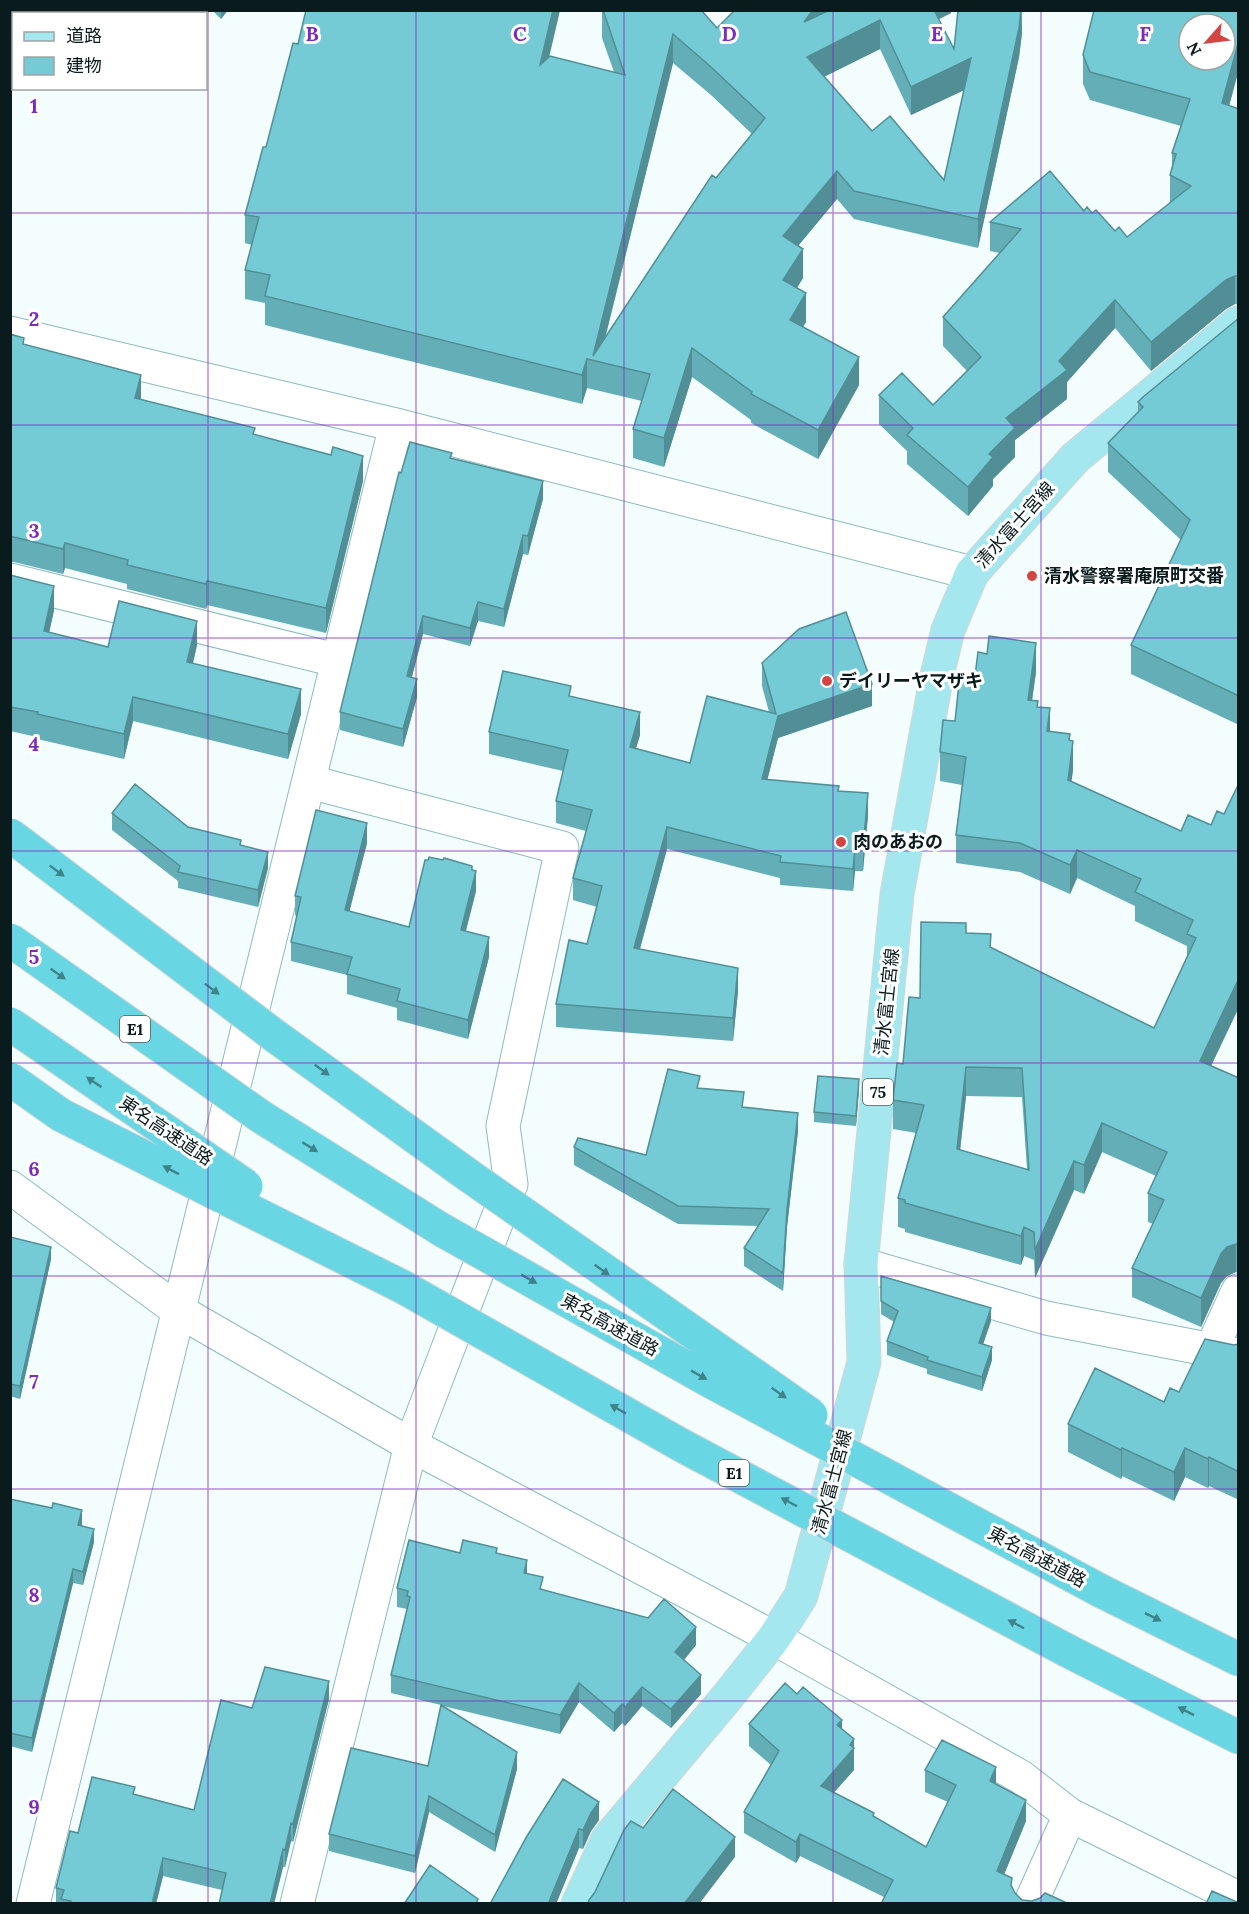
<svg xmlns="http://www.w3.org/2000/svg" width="1249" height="1914" font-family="Lora,'Noto Sans JP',serif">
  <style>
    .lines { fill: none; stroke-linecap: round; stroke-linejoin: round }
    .street-casing { stroke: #8ebabf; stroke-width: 35 }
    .secondary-casing { stroke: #8ebabf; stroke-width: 35 }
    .primary-casing { stroke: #d3d6d6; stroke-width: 35 }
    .highway-casing { stroke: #d3d6d6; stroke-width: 35 }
    .street { stroke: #fff; stroke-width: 33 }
    .secondary { stroke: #fff; stroke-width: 33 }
    .primary { stroke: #a5e7ee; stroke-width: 33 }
    .highway { stroke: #69d7e3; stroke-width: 33 }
    .highway-bridge-casing { stroke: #d3d6d6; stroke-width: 35; stroke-linecap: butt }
    .highway-bridge { stroke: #69d7e3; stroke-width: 33 }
    .wall { fill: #64afb7; fill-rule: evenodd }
    .shaded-wall { fill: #518e95 }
    .building { fill: #74cbd5; stroke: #518e95; stroke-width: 1.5; fill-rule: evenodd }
    .oneway { fill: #3e828a }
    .grid { fill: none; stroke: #7b2cbf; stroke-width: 1.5; stroke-opacity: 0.55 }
    .poi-dot { fill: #d34442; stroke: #fff; stroke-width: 2 }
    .labels { text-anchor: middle; stroke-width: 6; stroke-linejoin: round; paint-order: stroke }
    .shield { fill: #fff; stroke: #545f61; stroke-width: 1.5 }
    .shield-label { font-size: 16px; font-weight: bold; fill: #0a1b1d }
    .street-label { font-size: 18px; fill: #0a1b1d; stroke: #fff }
    .poi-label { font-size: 18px; font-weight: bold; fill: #0a1b1d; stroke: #fff; text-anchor: start }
    .grid-label { font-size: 20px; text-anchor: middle; font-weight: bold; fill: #7b2cbf; stroke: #fff; stroke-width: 6; stroke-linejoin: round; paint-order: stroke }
  </style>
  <rect width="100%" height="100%" fill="#f4fdfe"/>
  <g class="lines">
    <g class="street-casing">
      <path id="street" d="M10 580 340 661
        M10 1187 179 1311 411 1445 774 1638 1021 1777 1070 1815 1238 1898
        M861 1264 1046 1318 1238 1355
        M1212 1348 1238 1291
        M33 1904 396 425
        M297 1904 411 1445 511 1184 503 1126 562 848 310 782
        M1030 1904 1070 1815"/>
    </g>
    <g class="secondary-casing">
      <path id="secondary" d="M10 333 396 425 972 573"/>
    </g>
    <g class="primary-casing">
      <path id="primary" d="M578 1904 608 1839 728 1696 774 1638 801 1596 864 1362 861 1264 897 894 936 680 948 630 972 573 1075 458 1238 323"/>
    </g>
    <g class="highway-casing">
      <path id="highway" d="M275 1036 468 1175
        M260 1116 442 1230
        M223 1197 403 1287
        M1101 1591 1238 1659
        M1068 1651 1238 1737"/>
    </g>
    <use href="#street" class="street"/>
    <use href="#secondary" class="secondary"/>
    <use href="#primary" class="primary"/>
    <use href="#highway" class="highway"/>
    <g class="highway-bridge-casing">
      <path id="highway-bridge" d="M10 835 275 1036
        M10 940 260 1116
        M10 1024 246 1186
        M10 1079 61 1115 223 1197
        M468 1175 811 1415
        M442 1230 710 1381 1101 1591
        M403 1287 681 1445 1068 1651"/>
    </g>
    <use href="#highway-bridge" class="highway-bridge"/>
  </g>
  <path class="wall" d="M212 10H228L221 19Z
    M560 10 549 58 614 72 602 38V10H701L717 28 951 10V13L939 19 954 49 1022 10V33L1019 57 978 248 854 219 837 199 798 246 803 278 797 288 806 322 803 327 859 385 818 459 751 423V420L692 377 664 467 633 458V429L642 401 587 388 582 404 265 325V303L245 299V270L252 245 245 243V215L298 44ZM880 49 911 115 964 90 944 180 872 131 824 77ZM673 63 711 95 752 134 716 178 605 339Z
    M1239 10V69L1229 106 1239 109V305L1235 304 1226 309 1151 371 1115 328 1067 382V399L1015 440V457L993 479V486L968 516 907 464V451L879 424V395L933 405 967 371 943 346V317L1000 253 990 251V222L1084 211 1092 213 1115 231 1127 237 1170 203V175L1172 166V153L1181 126 1090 100 1083 84V55Z
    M1239 318V725L1131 674V645L1181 540 1108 472V443L1138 412V402Z
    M10 334 24 345 141 400 255 435 363 481 326 633 207 605 206 609 127 589V584L65 568 63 574 14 562H10Z
    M452 459 543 499 528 555 523 554 504 627 478 621 470 646 423 634 412 677 417 697 403 747 340 730V712L401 473Z
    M10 575 54 610 49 633 108 647 197 645 193 664 301 714 288 759 133 721 124 759 37 739V737L10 731Z
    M762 663 872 706 778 738 767 780 839 791 868 815 863 871H855L853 891 780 885V878L667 849 640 949 738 991 733 1041 556 1027V1004L587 944 597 907 573 900V878L586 831 556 823V801L563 771 489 754V732L571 696 640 735 636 748 690 763 769 712 762 686Z
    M1036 672 1032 700 1037 707 1050 732 1070 740 1073 770 1071 781 1181 831 1211 825 1224 814 1239 783V1007L1211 1066 1239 1078V1273L1236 1272 1227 1276 1221 1283 1201 1327 1132 1297V1268L1153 1224 1148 1222V1193L1156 1176 1102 1152 1084 1194 1074 1190 1035 1278 1034 1260 1024 1256 1021 1265 905 1232V1229L898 1227V1198L916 1133 893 1129V1100L920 998 966 933 991 948 1154 1028 1187 956V946L1135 921V906L1077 878 1070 894 1020 872 956 863V835L962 785 940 781V752L955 721 975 676ZM966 1096 1022 1097 1027 1169 960 1150Z
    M112 813 188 827 241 845 268 868 258 907 178 888V881L112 830Z
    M367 843 349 911 409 927 472 870 476 891 466 931 489 957 468 1039 397 1020V1008L347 994V975L291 961V942L297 916 295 915V896Z
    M700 1088 798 1131 787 1227 783 1291 744 1266V1248L758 1226 678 1224 574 1165V1147L646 1155Z
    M859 1089 856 1126 814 1122V1112Z
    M10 1237 51 1259 20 1399 10 1396Z
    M881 1276 991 1321 983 1344 992 1360 982 1391 927 1374V1369L887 1355V1341L894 1322 881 1314Z
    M1239 1344V1500L1209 1486 1208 1488 1185 1477 1174 1501 1122 1476 1121 1479 1068 1452V1424L1164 1402 1179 1392 1234 1345Z
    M10 1499 82 1524 81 1526 94 1542 83 1585 73 1583 32 1752 10 1746Z
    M460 1553 497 1554 527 1574 543 1590 696 1645 684 1660 701 1694 671 1728 642 1706 625 1726 622 1723 614 1732 579 1702 560 1734 443 1706 517 1769 495 1852 429 1812 415 1873 329 1851V1834L428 1766 441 1705 391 1693V1675L407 1609 397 1607V1588Z
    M797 1694 842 1729 854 1761V1770L834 1792 926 1847 948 1802 925 1792V1770L996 1785 1026 1821 1004 1874 1015 1893 1022 1900 1032 1901 884 1897 800 1856 796 1863 744 1833V1812L771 1765 749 1746V1724Z
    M329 1699 293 1842 291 1841 285 1867H283L274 1904H219L222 1890 163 1876 156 1904H56V1888L78 1833 135 1794 194 1810 252 1708Z
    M599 1820 591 1831 583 1849 579 1848 556 1904H490L527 1836Z"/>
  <path class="shaded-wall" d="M221 10H228L221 19Z
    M553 10H560L540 94V65Z
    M813 10H834L804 22Z
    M927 10H951V13L927 25Z
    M1021 10 1022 33 1019 57 978 248V219Z
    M880 20V49L807 85V57Z
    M673 34V63L599 362 593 356Z
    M1239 40V69L1222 132V103Z
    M971 58V87L911 115V87Z
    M837 171V199L783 264V236Z
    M803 249V278L783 309V280Z
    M1235 276V304L1226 309 1151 371V342L1226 280Z
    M806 293V322L790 348V320Z
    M1115 300V328L1067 382V399L1015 440V457L993 479V486L968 516V487L989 454 1006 418Z
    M692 348V377L664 467V438Z
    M859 357V385L818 459V430Z
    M587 359V388L582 404V375Z
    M141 375V400L135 398Z
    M363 456V481L326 633V608Z
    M543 481V499L528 555V536Z
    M523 535V554L504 627V609Z
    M65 543V568L63 574V549Z
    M207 581V605L206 609V584Z
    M54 586V610L44 656V631Z
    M478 602V621L470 646V628Z
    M423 616V634L407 695V676Z
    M197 621V645L187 687V662Z
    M1036 643V672L1028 729V700Z
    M417 679V697L403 747V729Z
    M872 684V706L778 738 762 801V779L778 716Z
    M301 689V714L288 759V734Z
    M133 697V721L124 759V734Z
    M1050 708V737L1047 731Z
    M640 712V735L630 769V747Z
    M1073 741V770L1068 808V780Z
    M868 793V815L863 871V848Z
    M367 823V843L345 929V910Z
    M667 827V849L634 970V948Z
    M855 848V871L853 891V869Z
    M1077 850V878L1070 894V865Z
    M268 852V868L258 907V890Z
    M476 871V891L461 949V930Z
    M489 937V957L468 1039V1020Z
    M738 968V991L733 1041V1018Z
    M1239 978V1007L1200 1089V1061Z
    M966 1067V1096L957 1178V1149Z
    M859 1079V1089L856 1126V1116Z
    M798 1113V1131L787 1227 783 1291V1273L787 1209Z
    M1102 1123V1152L1084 1194V1165Z
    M1074 1161V1190L1035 1278V1250Z
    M1024 1227V1256L1021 1265V1236Z
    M1236 1244V1272L1227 1276 1221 1283 1201 1327V1298L1221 1254 1227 1247Z
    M51 1247V1259L20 1399V1386Z
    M991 1308V1321L979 1356V1343Z
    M992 1347V1360L982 1391V1377Z
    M1122 1448V1476L1121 1479V1450Z
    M1185 1448V1477L1174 1501V1472Z
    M1209 1457V1486L1208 1488V1459Z
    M82 1510V1524L78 1539V1525Z
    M94 1529V1542L83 1585V1572Z
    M527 1560V1579L524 1573Z
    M73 1569V1583L32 1752V1738Z
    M696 1627V1645L675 1671V1652Z
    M701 1675V1694L671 1728V1709Z
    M329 1681V1699L293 1842V1824Z
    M579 1683V1702L560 1734V1715Z
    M642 1687V1706L625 1726V1707Z
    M622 1704V1723L614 1732V1713Z
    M842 1720V1742L837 1725Z
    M854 1739V1770L821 1807V1786Z
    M517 1752V1769L495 1852V1835Z
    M996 1767V1789L990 1781Z
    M429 1796V1812L415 1873V1856Z
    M1026 1800V1821L997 1892V1871Z
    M599 1802V1820L591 1831 583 1849V1830L591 1813Z
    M291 1823V1841L285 1867V1850Z
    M579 1829V1848L556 1904H548Z
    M800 1834V1856L796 1863V1842Z
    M735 1837V1857L699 1904H684Z
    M283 1849V1867L274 1904H270Z
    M163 1858V1876L156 1904H152Z"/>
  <path class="building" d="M306 10H553L540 65 550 56 625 75 603 10H701L717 28 735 10H813L804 22 830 10H934L954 49 958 10H1021L1019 28 978 219 854 191 837 171 783 236 803 249 783 280 806 293 790 320 859 357 818 430 751 394 752 392 692 348 664 438 633 429 650 374 587 359 582 375 265 296 270 275 245 270 259 217 245 215 263 147H266L293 43 298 44ZM880 20 911 87 971 58 944 180 890 116 872 131 807 57ZM673 34 711 67 765 118 716 178 712 175 593 356Z
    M1094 10H1239V40L1222 103 1239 109V276H1235L1226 280 1151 342 1115 300 1059 361 1067 370 1006 418 1015 428 989 454 993 457 968 487 907 435 913 428 879 395 902 373 933 405 981 357 943 317 1021 229 990 222 1050 171 1084 211 1087 207 1092 213 1096 210 1115 231 1119 227 1127 237 1191 186 1170 175 1176 154 1172 153 1190 99 1090 72 1083 55ZM1189 24H1225V60H1189Z
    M1239 318V696L1131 645 1190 520 1108 443 1143 407 1138 402 1143 397Z
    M10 334 24 338 23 344 141 375 135 398 255 428 253 434 331 455 333 447 363 456 326 608 207 581 206 584 127 565 128 560 65 543 63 549 14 537H10Z
    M410 442 452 453 450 458 543 481 528 536 523 535 504 609 478 602 470 628 423 616 407 676 417 679 403 729 340 712 399 472 401 473Z
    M10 575 54 586 44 631 108 647 119 601 197 621 187 662 301 689 288 734 133 697 124 734 37 714 38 712 10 707Z
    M846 612 872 684 778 716 762 779 839 786 838 791 868 793 863 848H855L853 869 780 862 781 856 667 827 634 948 738 968 733 1018 556 1004 569 940 587 944 602 886 573 878 592 810 556 801 568 750 489 732 503 671 571 686 569 696 640 712 630 747 690 763 707 696 776 714 762 663 799 629Z
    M989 636 1036 643 1028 700 1038 701 1037 707 1050 708 1047 731 1070 734 1069 740 1073 741 1068 780 1181 831 1188 815 1211 825 1217 811 1224 814 1239 783V978L1200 1061 1239 1078V1244H1236L1227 1247 1221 1254 1201 1298 1132 1268 1164 1200 1148 1193 1167 1152 1102 1123 1084 1165 1074 1161 1035 1250 1034 1232 1024 1227 1021 1236 905 1203V1200L898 1198 924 1105 893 1100 897 1063 903 1064 909 997 920 998 921 922 966 923V933L991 934 990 947 1154 1028 1196 938 1187 934 1193 920 1135 892 1141 879 1077 850 1070 865 1020 843 956 835 966 757 940 752 943 720 955 721 960 674 975 676 978 652 987 654ZM966 1067 1022 1068 1029 1170 957 1149Z
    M135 784 188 827 241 840 240 845 268 852 258 890 178 872 180 866 112 813Z
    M316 810 367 823 345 910 409 927 425 860H428L429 857 443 860 444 858 472 866V870L476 871 461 930 489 937 468 1020 397 1001 400 989 347 974 352 957 291 942 301 897 295 896Z
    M668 1069 700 1076 697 1088 744 1092 742 1107 798 1113 787 1209 783 1273 744 1248 769 1209 678 1206 574 1147 578 1138 646 1155Z
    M818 1076 859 1079 856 1116 814 1112Z
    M10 1237 51 1247 20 1386 10 1384Z
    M881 1276 991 1308 979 1343 992 1347 982 1377 927 1360 928 1357 887 1341 898 1311 881 1301Z
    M1205 1339 1234 1345 1239 1344V1472L1209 1457 1208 1459 1185 1448 1174 1472 1122 1448 1121 1450 1068 1424 1095 1368 1164 1402 1170 1388 1179 1392Z
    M10 1499 52 1508 53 1503 82 1510 78 1525 94 1529 83 1572 73 1569 32 1738 10 1733Z
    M409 1540 460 1553 463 1540 497 1548 496 1553 527 1560 524 1573 543 1577 540 1589 648 1618 664 1599 696 1627 675 1652 701 1675 671 1709 642 1687 625 1707 622 1704 614 1713 579 1683 560 1715 391 1675 410 1597 407 1596 408 1591 397 1588Z
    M265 1667 329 1681 293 1824 291 1823 285 1850 283 1849 270 1904H219L226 1873 163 1858 152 1904H70L71 1901 61 1899 64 1890 56 1888 70 1831 78 1833 92 1777 135 1787 133 1794 194 1810 221 1700 252 1708Z
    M785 1683 797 1694 803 1687 842 1720 837 1725 854 1739 850 1745 854 1748 821 1786 874 1813 873 1816 926 1847 956 1785 925 1770 942 1740 996 1767 990 1781 1026 1800 997 1871 1012 1878 1011 1885 1015 1893 1022 1900 1032 1901 1040 1898 1045 1893 1069 1904H881L893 1880 800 1834 796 1842 744 1812 779 1751 749 1724Z
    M441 1705 517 1752 495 1835 429 1796 415 1856 329 1834 351 1748 428 1766Z
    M563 1779 599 1802 591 1813 583 1830 579 1829 548 1904H490L527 1836Z
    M673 1789 735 1837 684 1904H588L589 1900 595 1892 624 1830 631 1821 643 1828Z
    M430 1865 478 1899 476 1904H404Z
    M1212 1891 1239 1903V1904H1206Z"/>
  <defs><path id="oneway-solid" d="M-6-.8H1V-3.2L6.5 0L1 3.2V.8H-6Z" transform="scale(1.5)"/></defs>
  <g class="oneway">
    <use href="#oneway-solid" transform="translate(57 871) rotate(37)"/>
    <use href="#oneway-solid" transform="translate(58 974) rotate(35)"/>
    <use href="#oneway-solid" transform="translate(212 989) rotate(37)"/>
    <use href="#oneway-solid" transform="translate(322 1070) rotate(36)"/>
    <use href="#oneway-solid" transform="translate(94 1082) rotate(-146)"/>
    <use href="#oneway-solid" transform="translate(310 1147) rotate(32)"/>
    <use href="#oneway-solid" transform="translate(171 1170) rotate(-153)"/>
    <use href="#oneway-solid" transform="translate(602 1270) rotate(35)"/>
    <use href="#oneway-solid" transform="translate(529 1279) rotate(29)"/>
    <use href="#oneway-solid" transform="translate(699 1375) rotate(29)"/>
    <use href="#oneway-solid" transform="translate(779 1393) rotate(35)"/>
    <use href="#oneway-solid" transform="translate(618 1409) rotate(-150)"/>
    <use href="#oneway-solid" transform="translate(789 1502) rotate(-152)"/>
    <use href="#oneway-solid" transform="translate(1153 1617) rotate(26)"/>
    <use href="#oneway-solid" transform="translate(1016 1624) rotate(-152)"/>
    <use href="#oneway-solid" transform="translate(1186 1711) rotate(-153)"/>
  </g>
  <path class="grid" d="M208 10V1904M416 10V1904M624 10V1904M833 10V1904M1041 10V1904M10 213H1238M10 425H1238M10 638H1238M10 851H1238M10 1063H1238M10 1276H1238M10 1489H1238M10 1701H1238"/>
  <g class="poi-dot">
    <circle cx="1032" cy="576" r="6"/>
    <circle cx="827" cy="681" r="6"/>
    <circle cx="841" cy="842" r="6"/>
  </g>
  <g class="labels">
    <g class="shield">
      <rect x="120" y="1016" width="30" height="26" rx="4.5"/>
      <rect x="863" y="1079" width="30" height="26" rx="4.5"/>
      <rect x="719" y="1460" width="30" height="26" rx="4.5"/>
    </g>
    <g class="shield-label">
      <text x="135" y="1035">E1</text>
      <text x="878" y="1098">75</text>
      <text x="734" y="1479">E1</text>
    </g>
    <g class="street-label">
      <text transform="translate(1015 525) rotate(-48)" y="6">清水富士宮線</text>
      <text transform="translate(887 1002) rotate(-84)" y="6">清水富士宮線</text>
      <text transform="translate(166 1131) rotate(34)" y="6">東名高速道路</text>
      <text transform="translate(610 1325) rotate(29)" y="6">東名高速道路</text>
      <text transform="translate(832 1482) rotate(-75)" y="6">清水富士宮線</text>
      <text transform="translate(1037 1557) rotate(28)" y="6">東名高速道路</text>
    </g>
    <g class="poi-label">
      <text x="1044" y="582">清水警察署庵原町交番</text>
      <text x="839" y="687">デイリーヤマザキ</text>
      <text x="853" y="848">肉のあおの</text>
    </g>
  </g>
  <g class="grid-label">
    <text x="312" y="41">B</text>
    <text x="520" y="41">C</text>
    <text x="729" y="41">D</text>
    <text x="937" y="41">E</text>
    <text x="1145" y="41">F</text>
    <text x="34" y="113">1</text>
    <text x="34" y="326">2</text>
    <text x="34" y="538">3</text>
    <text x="34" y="751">4</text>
    <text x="34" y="964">5</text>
    <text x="34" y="1176">6</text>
    <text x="34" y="1389">7</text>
    <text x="34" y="1602">8</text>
    <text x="34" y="1814">9</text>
  </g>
  <rect width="1249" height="1914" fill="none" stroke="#0a1b1d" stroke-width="24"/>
  <rect x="12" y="12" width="195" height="78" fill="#ffffff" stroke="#9da4a5" stroke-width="1.5"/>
  <rect x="24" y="32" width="30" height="9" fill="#a5e7ee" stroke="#9da4a5" stroke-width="1.5"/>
  <text x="66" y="42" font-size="18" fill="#0a1b1d">道路</text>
  <rect x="24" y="57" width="30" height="18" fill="#74cbd5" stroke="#9da4a5" stroke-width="1.5"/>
  <text x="66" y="72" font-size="18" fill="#0a1b1d">建物</text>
  <g transform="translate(1207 42) rotate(242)"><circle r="28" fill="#ffffff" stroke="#9da4a5" stroke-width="1.5"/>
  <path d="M0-4.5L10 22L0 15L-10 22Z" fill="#d34442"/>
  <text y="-9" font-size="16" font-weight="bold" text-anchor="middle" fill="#0a1b1d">N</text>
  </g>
</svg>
